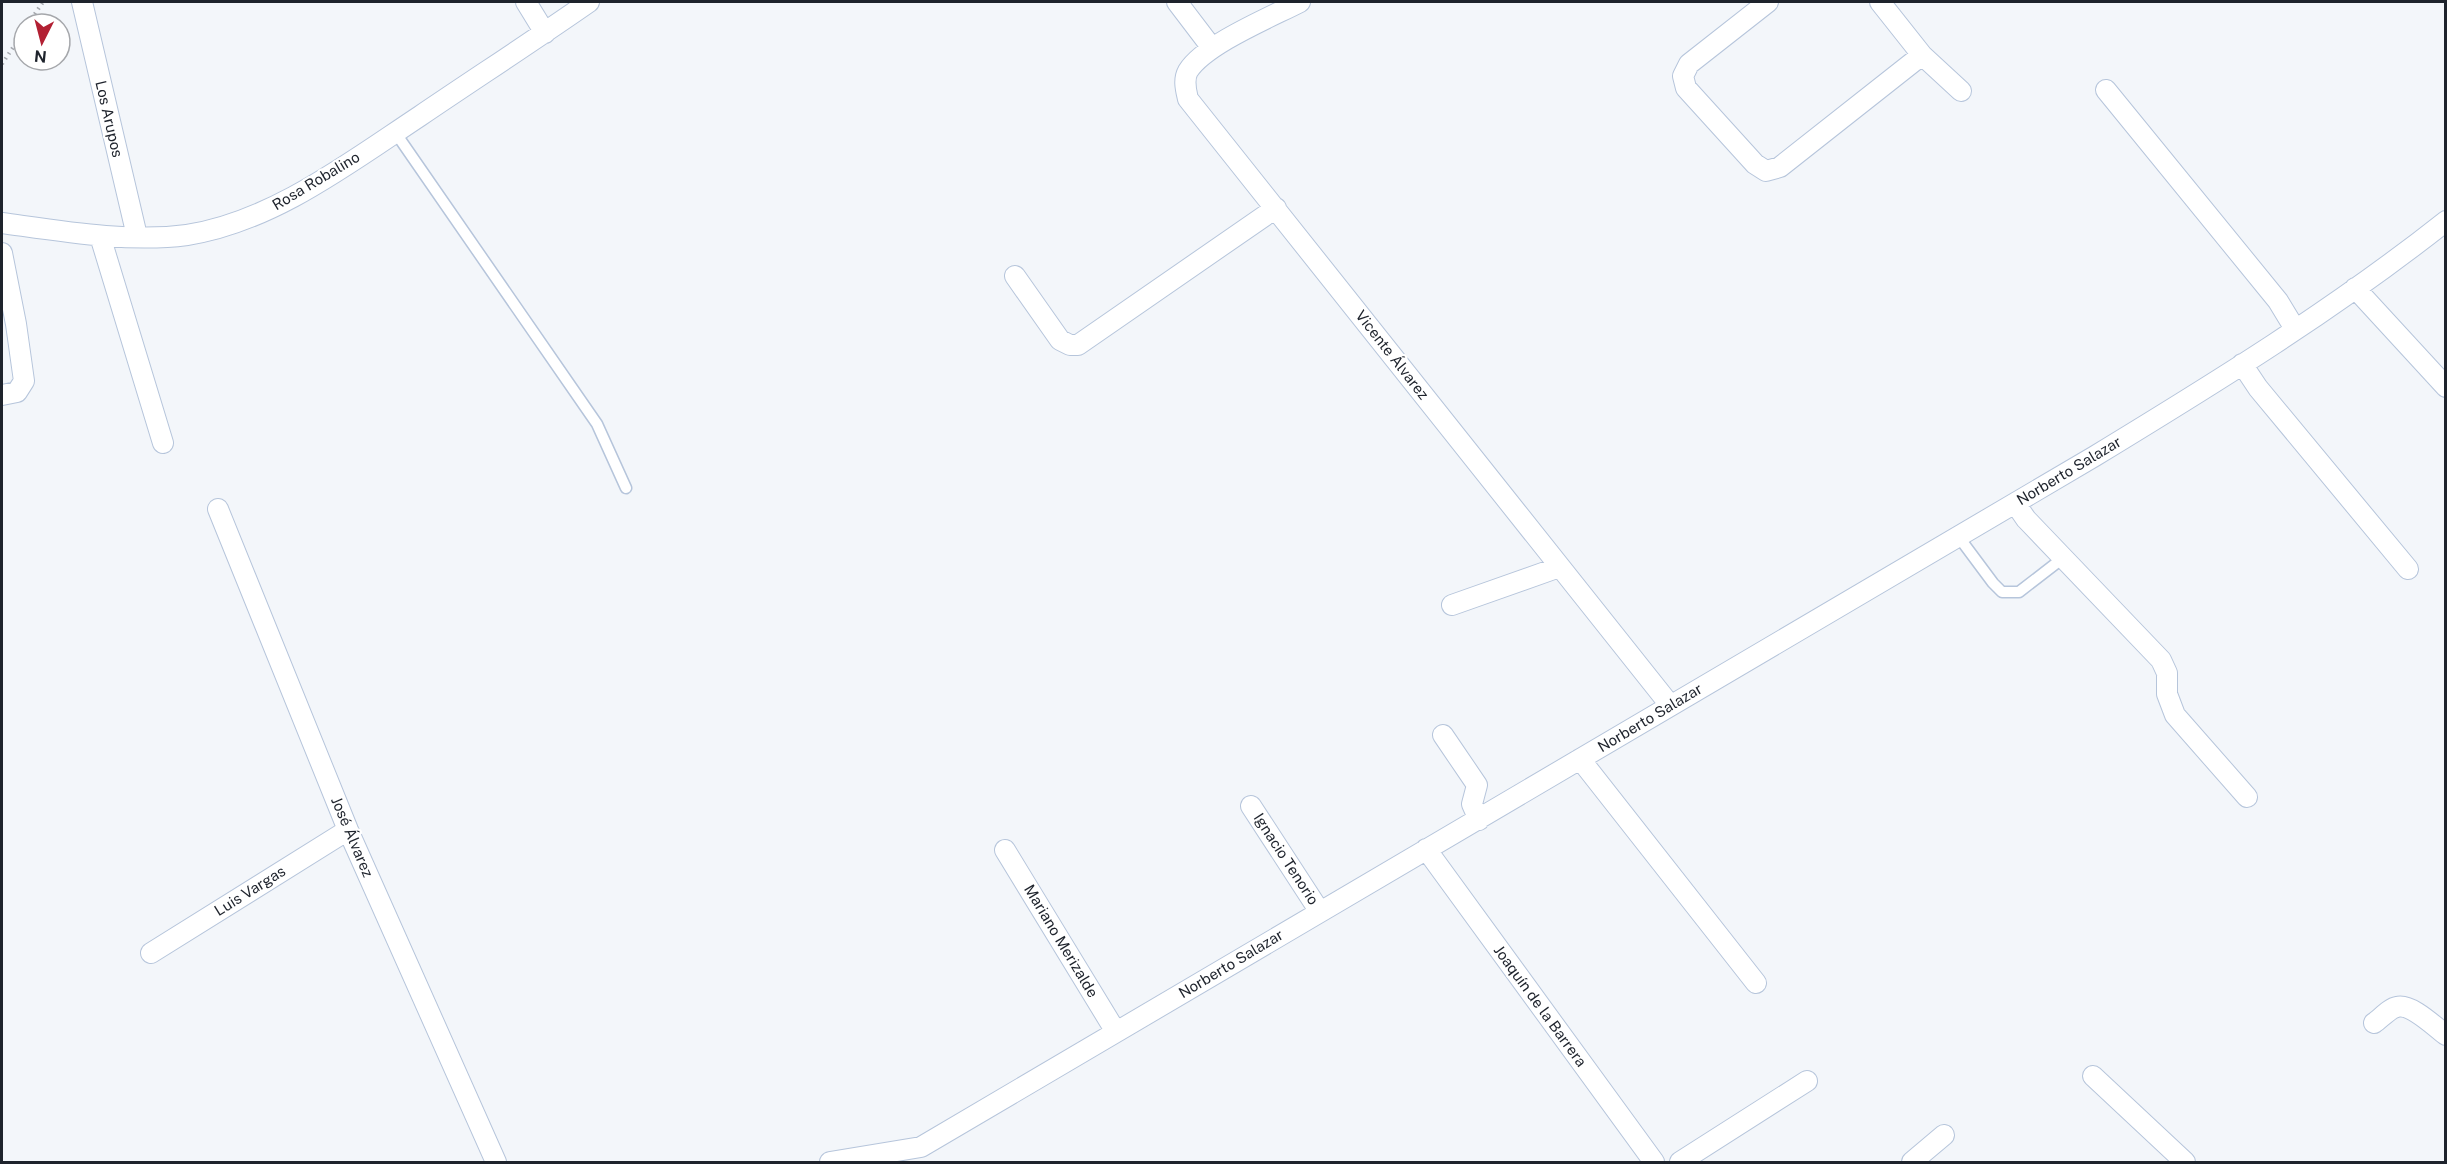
<svg xmlns="http://www.w3.org/2000/svg" width="2447" height="1164" font-family="'Public Sans',sans-serif">
  <style>
    .lines { fill: none; stroke-linecap: round; stroke-linejoin: round }
    .lane-casing { stroke: #b6c5db; stroke-width: 13 }
    .street-casing { stroke: #b6c5db; stroke-width: 22 }
    .path { stroke: #a4a7ad; stroke-width: 4; stroke-dasharray: 1.5 4.5; stroke-linecap: butt }
    .lane { stroke: #fff; stroke-width: 10 }
    .street { stroke: #fff; stroke-width: 20 }
    .labels { text-anchor: middle; stroke-width: 4.5; stroke-linejoin: round; paint-order: stroke }
    .street-label { font-size: 15px; fill: #1e232c; stroke: #fff }
  </style>
  <rect width="100%" height="100%" fill="#f3f6fa"/>
  <g class="lines">
    <g class="lane-casing">
      <path id="lane" d="M395 132 597 424 626 488
        M1958 536 1993 583 2002 592H2019L2063 558"/>
    </g>
    <g class="street-casing">
      <path id="street" d="M82 2 137 236
        M526 2 545 33
        M1177 2 1212 48
        M1300 2C1271 17 1205 44 1188 71 1183 80 1186 90 1188 99L1670 705
        M1768 2 1689 64 1683 76 1686 88 1755 164 1766 171 1780 167 1922 55
        M1880 2 1922 55 1961 91
        M2106 90 2278 301 2295 329
        M2 223C60 231 129 243 187 235 272 222 349 163 420 116 476 78 533 41 589 2
        M100 236 163 443
        M2 253 16 324 24 381 17 392 2 395
        M1015 276 1060 340 1070 345H1078L1276 208
        M2355 288 2446 387
        M2242 364 2258 388 2408 569
        M2015 503 2026 519 2161 660 2167 673V694L2175 715 2247 797
        M218 509 348 830 496 1162
        M1452 605 1551 570 1559 566
        M1443 735 1477 785 1472 804 1479 820
        M1580 759 1756 983
        M1251 806 1320 912
        M1426 849 1654 1162
        M1005 850 1116 1032
        M151 953 348 830
        M2374 1023C2380 1019 2390 1008 2397 1007 2411 1003 2435 1027 2446 1035
        M2093 1076 2185 1162
        M830 1162 921 1147 2095 456C2215 383 2335 309 2446 221
        M1680 1162 1807 1081
        M1912 1162 1944 1135"/>
    </g>
    <path class="path" d="M28 24 43 2
      M2 64 24 31"/>
    <use href="#lane" class="lane"/>
    <use href="#street" class="street"/>
  </g>
  <g class="labels">
    <g class="street-label">
      <text transform="translate(109 119) rotate(77)" y="5">Los Arupos</text>
      <text transform="translate(316 181) rotate(-31)" y="5">Rosa Robalino</text>
      <text transform="translate(1392 355) rotate(52)" y="5">Vicente Álvarez</text>
      <text transform="translate(2069 471) rotate(-31)" y="5">Norberto Salazar</text>
      <text transform="translate(1650 718) rotate(-31)" y="5">Norberto Salazar</text>
      <text transform="translate(352 837) rotate(67)" y="5">José Álvarez</text>
      <text transform="translate(1286 859) rotate(57)" y="5">Ignacio Tenorio</text>
      <text transform="translate(250 891) rotate(-32)" y="5">Luis Vargas</text>
      <text transform="translate(1061 941) rotate(59)" y="5">Mariano Merizalde</text>
      <text transform="translate(1231 964) rotate(-31)" y="5">Norberto Salazar</text>
      <text transform="translate(1540 1006) rotate(54)" y="5">Joaquín de la Barrera</text>
    </g>
  </g>
  <rect width="2447" height="1164" fill="none" stroke="#1e232c" stroke-width="6"/>
  <g transform="translate(42 42) rotate(186)"><circle r="28" fill="#ffffff" stroke="#a5a7ab" stroke-width="1.5"/>
  <path d="M0-4.5L10 22L0 15L-10 22Z" fill="#b22033"/>
  <text y="-9" font-size="16" font-weight="bold" text-anchor="middle" fill="#1e232c">N</text>
  </g>
</svg>
